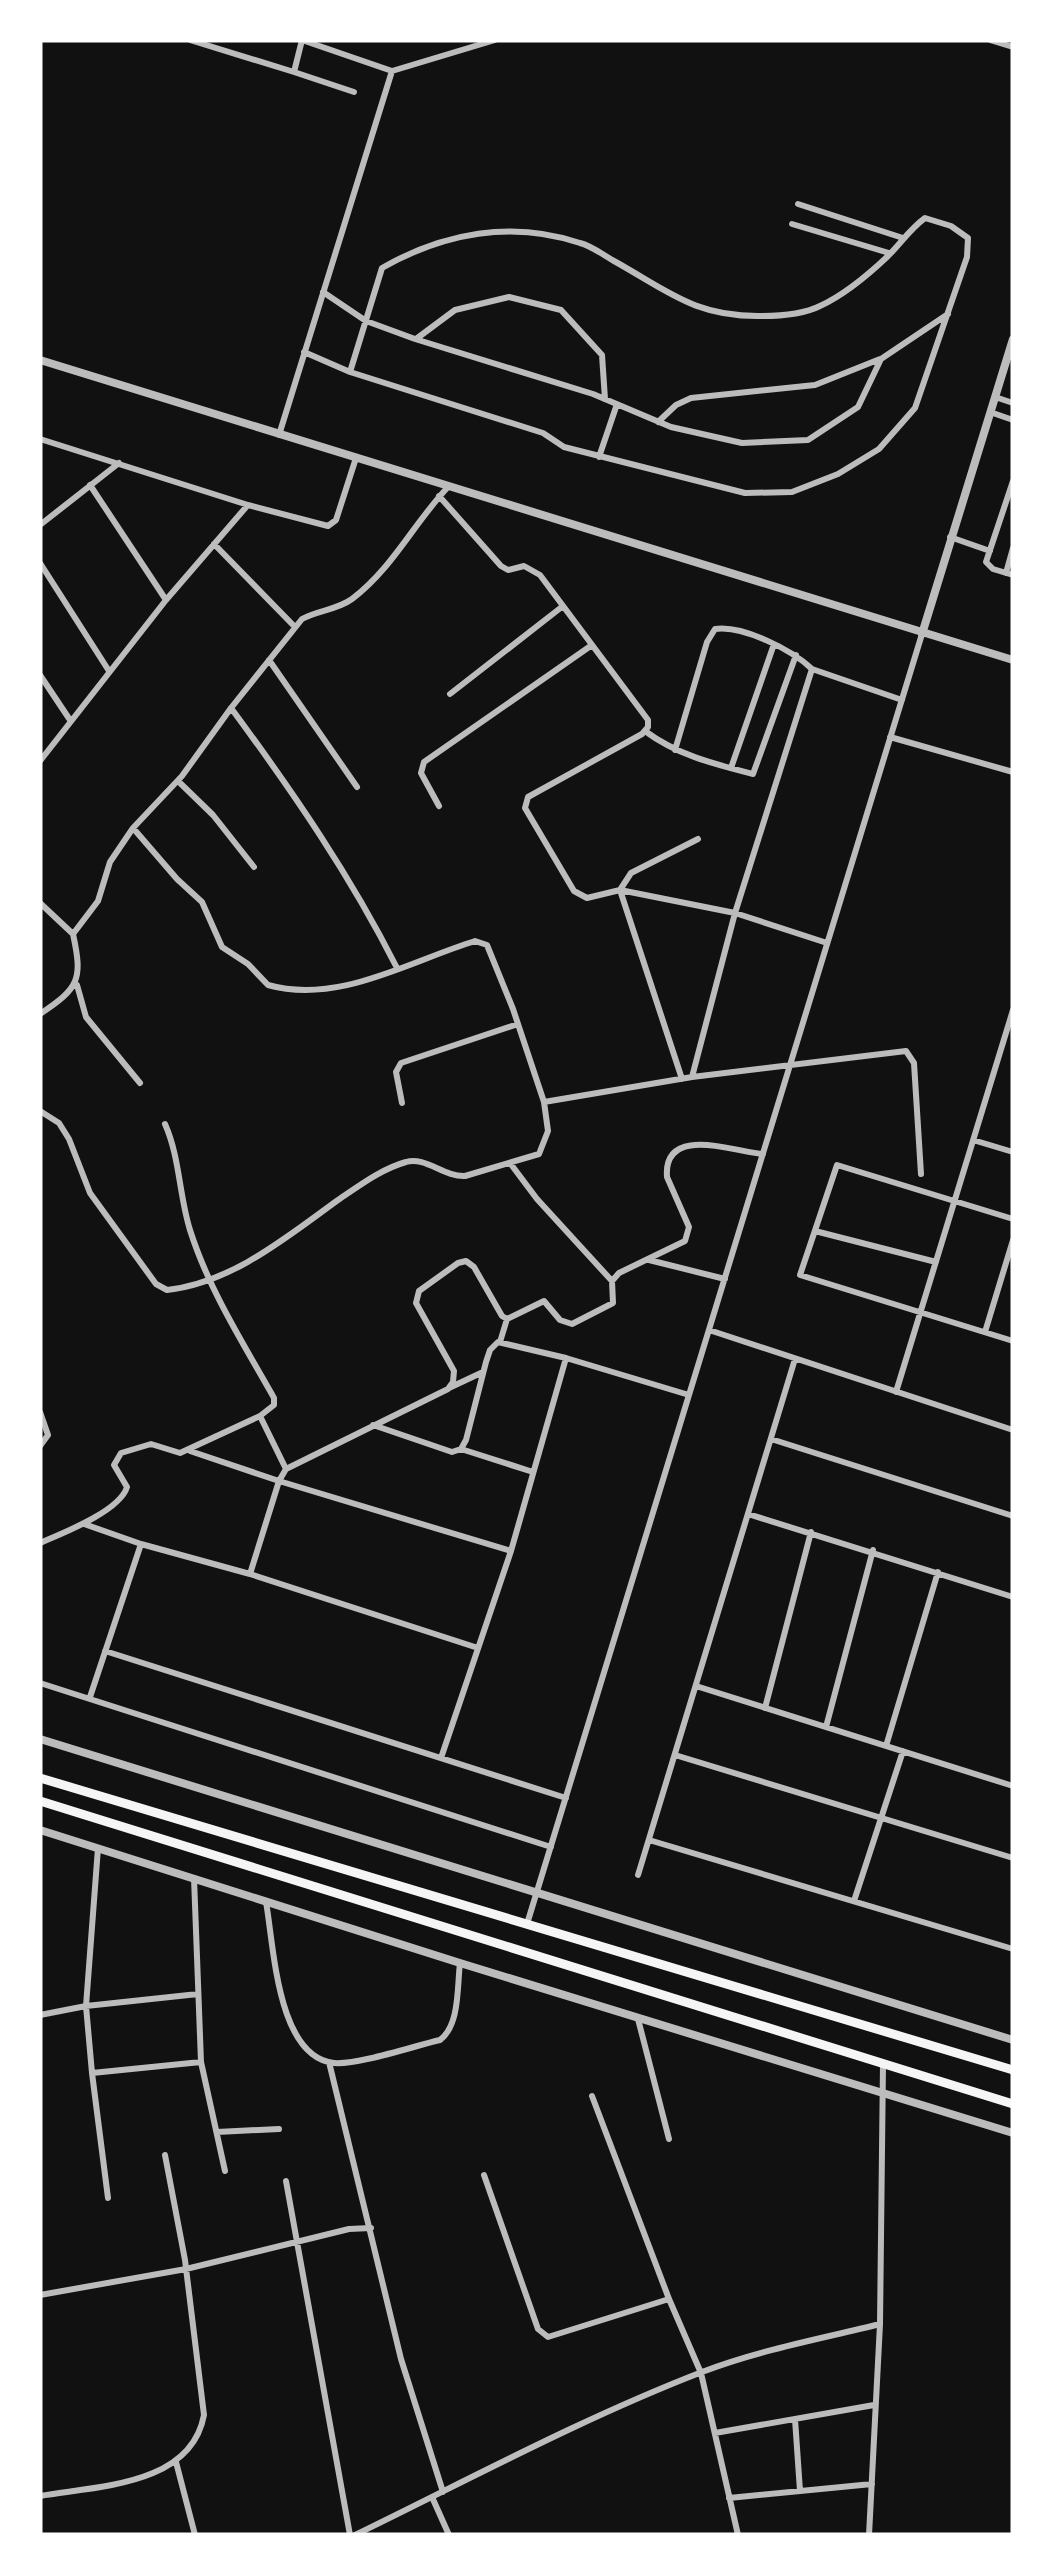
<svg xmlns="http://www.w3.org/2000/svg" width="1053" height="2575" font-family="Spectral,serif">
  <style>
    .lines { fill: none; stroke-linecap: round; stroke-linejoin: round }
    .minor { stroke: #bcbcbc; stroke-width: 6 }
    .tertiary { stroke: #bcbcbc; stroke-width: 8 }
    .secondary { stroke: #f5f5f5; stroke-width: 9 }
  </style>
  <rect width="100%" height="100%" fill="#111"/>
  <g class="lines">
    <path class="minor" d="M190 40 294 72 302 40
      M302 40 392 71 495 40
      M990 40 1013 47
      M294 72 354 92
      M798 204 903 238
      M925 218 951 226 968 238 967 257 915 408 879 449 838 474 792 492 745 493 564 447 543 433 350 372 382 268C443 233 512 220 580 243 592 246 603 255 614 261 668 291 695 317 761 316 779 316 804 314 820 306 846 294 868 275 888 256 901 243 910 229 925 218Z
      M792 224 889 253
      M323 292 366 321 415 339 593 394 671 427 742 443 808 440 858 407 881 359 948 314
      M416 339 455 310 509 297 561 310 602 355 605 399
      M304 352 350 372
      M995 397 1013 403
      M990 412 1013 420
      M658 422 676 405 691 398 815 385 880 359
      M279 435 392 71
      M40 439 248 505 328 526 336 520 356 458
      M599 457 617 404
      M1013 481 986 562 993 569 1013 575
      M90 485 166 600
      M439 496 501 566 508 570 524 566 540 575 648 720V727L642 734 528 797 525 808 574 891 587 898 620 890 735 913 827 943
      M40 525 119 463
      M950 537 990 551
      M214 544 295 627
      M40 563 109 671
      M1006 573 1013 548
      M269 660 357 787
      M40 675 70 720
      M450 694 563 606
      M231 708C293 792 350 875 397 968
      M645 731C677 755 714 764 753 774L796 655
      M890 737 1013 772
      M675 750 707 642 715 629C743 625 792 650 812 669
      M40 761 166 600 247 506
      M731 768 774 644
      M178 781 213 815 254 867
      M439 806 421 773 424 762 592 645
      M133 828 177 879 202 902 222 947 248 964 268 985C338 1005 410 961 475 941L487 945 513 1009 544 1102
      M40 903 73 934
      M77 985 86 1017 140 1083
      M40 1014C79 988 83 980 73 934L98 901 110 862 133 828 182 776 231 708 302 619C318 610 337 610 352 599 392 569 414 523 448 487
      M692 1077 735 913 812 669 902 700
      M682 1079 620 890 631 873 698 839
      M402 1103 396 1072 401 1063 518 1024
      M40 1111 59 1123 69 1139 90 1193 156 1284 167 1290C232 1283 288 1236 338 1200 359 1186 381 1169 406 1162 425 1156 444 1177 465 1176L539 1154 548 1131 544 1102 692 1077 906 1051 914 1063 921 1174
      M973 1140 1013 1152
      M510 1163 537 1199 612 1281
      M1013 1219 837 1165 800 1275 1013 1341
      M815 1231 936 1262
      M649 1260 725 1279
      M709 1330 1013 1430
      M985 1332 1013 1240
      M500 1342 507 1319
      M449 1388 483 1372
      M896 1392 1013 1010
      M40 1412 48 1435 40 1446
      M260 1416 286 1469
      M373 1425 452 1452 461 1449 466 1440 486 1362 490 1350 498 1342 566 1358 689 1395
      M771 1439 1013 1516
      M461 1449 533 1472
      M190 1451 279 1481 511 1551
      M748 1514 1013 1597
      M84 1524 141 1544 250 1574 478 1648
      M40 1543C63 1533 120 1511 127 1487L114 1465 121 1453 151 1444 180 1453 260 1416 274 1405V1398C243 1343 209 1290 190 1230 179 1195 180 1158 165 1124
      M250 1574 279 1481 286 1469 448 1389 453 1382 454 1371 416 1303 419 1291 458 1263 466 1261 474 1267 502 1316 507 1319 544 1301 560 1320 572 1324 613 1303 612 1281 619 1273 685 1241 689 1227 667 1177C663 1124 735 1152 763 1154
      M105 1651 566 1798
      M40 1683 551 1847
      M696 1686 1013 1786
      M90 1697 141 1544
      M765 1708 811 1532
      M826 1727 873 1550
      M886 1746 938 1572
      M675 1755 1013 1858
      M441 1758 511 1551 566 1358
      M649 1840 1013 1949
      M98 1848 86 2006 92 2073 201 2062
      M638 1875 795 1359
      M194 1878 201 2062 225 2171
      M854 1901 903 1751
      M266 1902C274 1946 277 2057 334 2063 358 2065 414 2046 440 2040 460 2025 457 1987 460 1963
      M527 1924 922 634
      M40 2015 86 2006 198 1994
      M638 2019 669 2139
      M329 2062 401 2359 443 2492
      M92 2073 108 2198
      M592 2096 669 2299 701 2373 738 2535
      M217 2132 279 2129
      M484 2175 538 2329 548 2337 669 2299
      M286 2181 350 2535
      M40 2295 186 2269 349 2229 371 2228
      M795 2419 800 2491
      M715 2433 874 2405
      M176 2462 195 2535
      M40 2496C97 2486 191 2486 204 2415L185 2260 165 2155
      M432 2497 449 2535
      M729 2498 872 2484
      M355 2535C470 2479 583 2418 702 2372 759 2350 820 2339 880 2324
      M869 2535 880 2324 883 2064"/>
    <path class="tertiary" d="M40 360 1013 660
      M922 634 1013 339
      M40 1739 1013 2040
      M40 1830 460 1963 1013 2133"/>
    <path class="secondary" d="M40 1778 1013 2070
      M40 1801 1013 2104"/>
  </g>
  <rect width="1053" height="2575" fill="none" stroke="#ffffff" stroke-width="85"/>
</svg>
